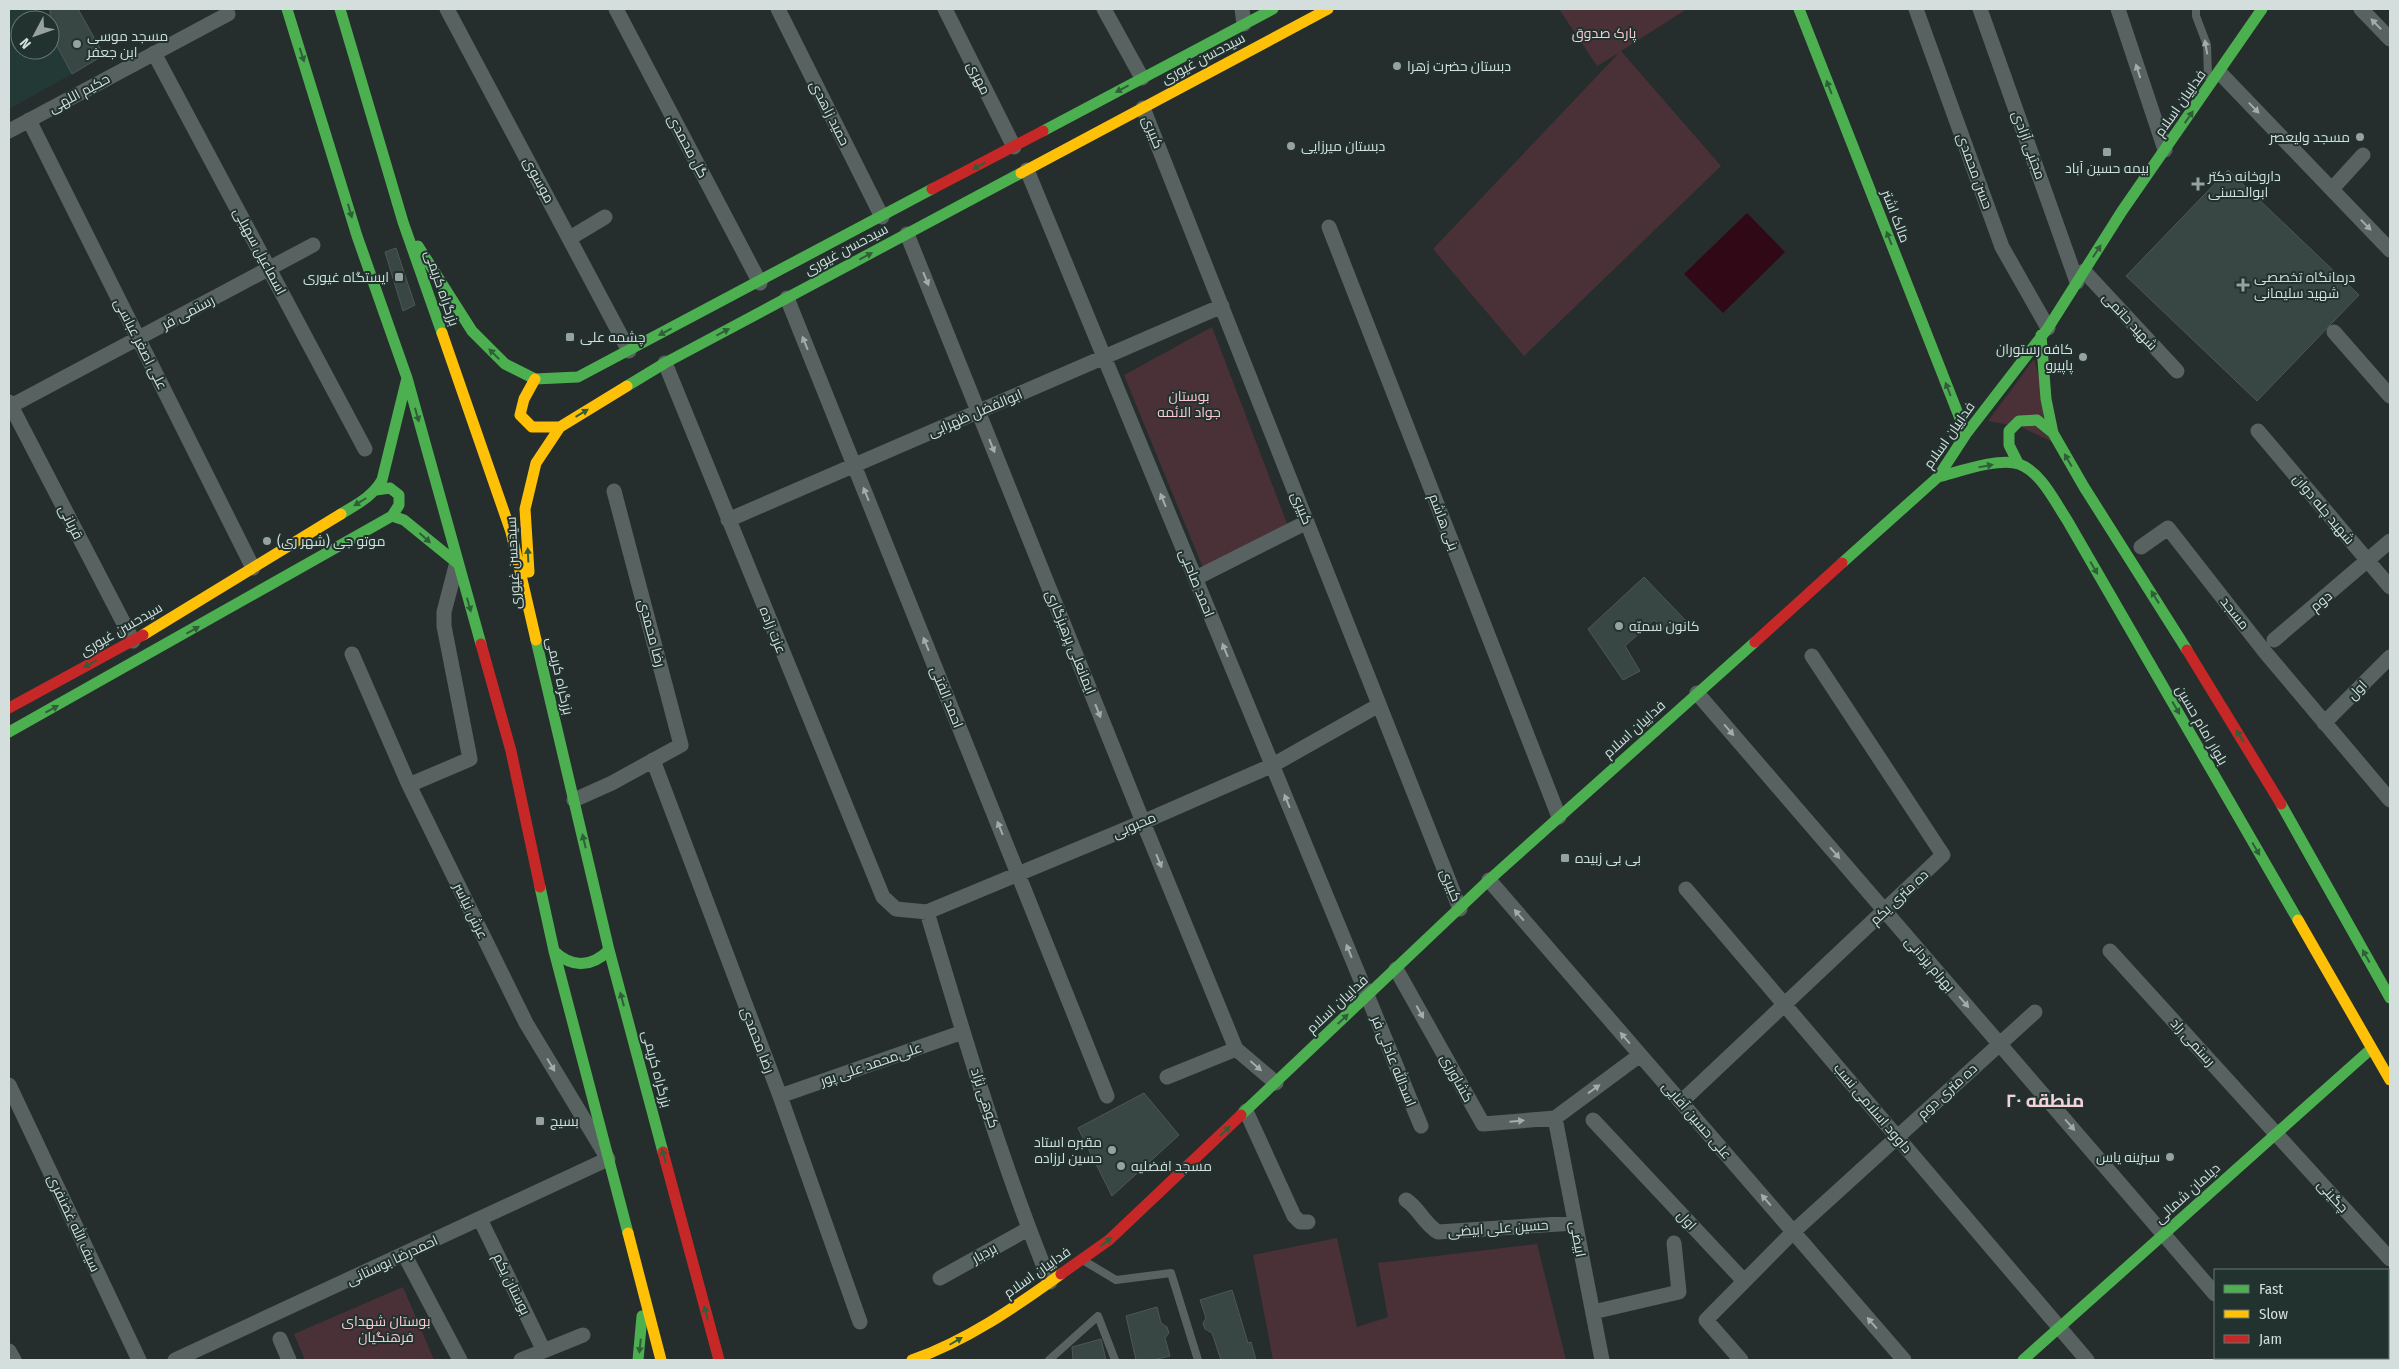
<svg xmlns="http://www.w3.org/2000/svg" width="2399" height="1369" font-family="'Fira Sans Condensed',Cairo,sans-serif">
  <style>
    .built { fill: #223935 }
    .green { fill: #4a3137 }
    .water { fill: #300816 }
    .building { fill: #384644; stroke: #4f5756 }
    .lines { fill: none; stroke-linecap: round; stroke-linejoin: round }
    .lane { stroke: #586260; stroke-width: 8 }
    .street { stroke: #586260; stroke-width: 15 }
    .fast { stroke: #4caf50; stroke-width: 11 }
    .slow { stroke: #ffc107; stroke-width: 11 }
    .jam { stroke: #c62828; stroke-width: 11 }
    .oneway { fill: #a2adab }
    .oneway2 { fill: #305e3b }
    .poi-dot { fill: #97a19f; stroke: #21322f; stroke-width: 2 }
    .labels { text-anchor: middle; stroke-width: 4; stroke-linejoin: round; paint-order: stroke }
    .park-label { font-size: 14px; fill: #fcc7d2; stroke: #21322f }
    .poi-label { font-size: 14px; fill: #d4dfdd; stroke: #21322f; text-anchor: start }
    .street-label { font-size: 14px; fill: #d4dfdd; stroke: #21322f }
    .district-label { font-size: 19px; font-weight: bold; fill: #f4d1d9; stroke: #21322f }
  </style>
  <rect width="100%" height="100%" fill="#252e2c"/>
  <path class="built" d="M9 9H37L43 20H20V50H50V33L72 74 9 109Z"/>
  <path class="green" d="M1559 9H1687L1621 51 1721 166 1524 356 1433 249 1619 53 1597 66Z
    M1212 327 1288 526 1203 568 1124 375Z
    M2034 359 2059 445 2021 427 1988 421Z
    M1337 1238 1357 1327 1388 1317 1378 1263 1537 1244 1566 1360H1273L1253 1255Z
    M403 1287 434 1360H305L294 1334Z"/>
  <path class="water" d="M1747 213 1785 252 1723 313 1684 274Z"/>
  <path class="building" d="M50 9H78L104 55 72 74 50 33Z
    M2228 170 2359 295 2257 401 2126 276Z
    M396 248 415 305 403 311 385 252Z
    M1644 577 1687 622 1671 636 1654 620 1625 646 1640 671 1623 680 1588 629Z
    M1144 1093 1179 1135 1112 1196 1078 1128Z
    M1232 1290 1248 1343 1251 1342 1256 1360H1221L1212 1333 1205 1329 1203 1323 1206 1318 1200 1300Z
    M1157 1307 1161 1323 1167 1327 1169 1333 1165 1338 1170 1356 1153 1360H1136L1126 1316Z
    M1101 1339 1106 1360H1073L1072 1347Z"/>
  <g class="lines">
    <path class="lane" d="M2196 9V16L2207 45 2208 76
      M1086 1262 1116 1280 1171 1273 1198 1360
      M1049 1360 1098 1316 1115 1360"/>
    <path class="street" d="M447 9 629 351
      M616 9 760 283
      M778 9 882 217
      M945 9 1014 147
      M1104 9 1142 78
      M1242 9 1244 24
      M1916 9 2002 247 2048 328
      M1980 9 2077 282
      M2118 9 2165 150
      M2361 9 2390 39
      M154 53 365 449
      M2220 73 2390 250
      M1143 108 1460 909
      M29 120 253 568
      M9 131 228 14
      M1027 170 1421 1126
      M2332 189 2363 155
      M1329 227 1559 817
      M907 234 1143 822 1236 1049 1276 1083
      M570 238 605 217
      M2084 271 2177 371
      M787 298 1107 1096
      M2334 332 2390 396
      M665 363 883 897 896 909 927 912 1143 822 1273 765 1379 705
      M9 402 133 641
      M9 407 313 245
      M2258 431 2390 587
      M728 520 1222 306
      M2141 547 2168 528 2265 652 2390 800
      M1196 578 1307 522
      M2274 640 2390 541
      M1697 693 2215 1294
      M2324 723 2390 657
      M653 760 780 1096 860 1322
      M409 785 470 759 444 626V612L456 566
      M574 800 612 783 681 745 614 491
      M1489 880 1904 1360
      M1686 889 2087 1360
      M927 912C964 1036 1001 1162 1050 1282
      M2110 951 2390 1259
      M1396 969 1483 1124 1555 1118
      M1167 1077 1236 1049
      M9 1085 139 1360
      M780 1096 963 1032
      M1681 1102 1943 855 1812 656
      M1246 1111 1294 1216 1300 1222H1308
      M1555 1118 1602 1360
      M1555 1118 1640 1055
      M1593 1120 1744 1281
      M1406 1200C1419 1208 1424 1224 1438 1232L1575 1223
      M480 1219 543 1349
      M404 1254 460 1360
      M940 1278 1028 1229
      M1593 1312 1679 1292 1674 1243
      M280 1339 289 1360
      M9 1351 14 1360
      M2270 1358 2272 1360
      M175 1360 608 1159 526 1023 409 785 352 654
      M521 1360 583 1335
      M1741 1360 1706 1320 1793 1232 2035 1012"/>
    <path class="fast" d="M287 9 357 236 407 378 481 644
      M340 9 403 222 442 333
      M1799 9 1966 434
      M1043 131 1273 9
      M418 246 472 331 505 364 535 379 578 377 932 189
      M2041 335 2046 399 2053 433 2084 487 2187 650
      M627 386 665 363 1021 173
      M2018 463 2009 445V431L2019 421 2037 420 2053 433
      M1938 477C1958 472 1999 457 2019 464 2041 472 2055 502 2067 520L2298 920
      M341 514C357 504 372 497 382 480L407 378
      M392 516 404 520 457 563
      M1842 563 1938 477 1966 434 2048 328 2122 211 2262 9
      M536 640 609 950 663 1152
      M9 732 392 516 399 505V495L390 488 376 490
      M2281 804 2390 998
      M540 887 554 951 628 1233
      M554 951C572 968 591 968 609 950
      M1241 1115 1489 880 1755 642
      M638 1360 642 1316
      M2023 1360 2371 1049
      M2372 1360 2375 1358"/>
    <path class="slow" d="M1021 173 1328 9
      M442 333 511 532 536 640
      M535 379 524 399 520 415 532 427H560
      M529 572 525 509 536 463 560 427 627 386
      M143 635 341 514
      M2298 920 2390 1080
      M628 1233 661 1360
      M912 1360C966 1341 1014 1308 1061 1274"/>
    <path class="jam" d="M932 189 1043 131
      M1755 642 1842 563
      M481 644 511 751 540 887
      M2187 650 2281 804
      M9 708 143 635
      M663 1152 719 1360
      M1061 1274 1109 1240 1241 1115
      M2388 1347 2390 1344"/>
  </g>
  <defs><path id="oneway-solid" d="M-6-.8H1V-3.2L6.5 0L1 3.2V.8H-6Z" transform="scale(1.25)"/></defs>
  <g class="oneway">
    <use href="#oneway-solid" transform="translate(2376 24) rotate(-134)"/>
    <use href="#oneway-solid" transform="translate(2206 47) rotate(-100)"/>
    <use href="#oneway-solid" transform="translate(2138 71) rotate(-108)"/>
    <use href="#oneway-solid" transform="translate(2254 108) rotate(46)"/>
    <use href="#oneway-solid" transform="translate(2366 225) rotate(46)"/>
    <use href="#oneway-solid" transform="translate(926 279) rotate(68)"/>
    <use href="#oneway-solid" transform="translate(805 343) rotate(-112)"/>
    <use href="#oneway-solid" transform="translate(992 446) rotate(68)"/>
    <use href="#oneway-solid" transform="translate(866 494) rotate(-112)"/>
    <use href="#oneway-solid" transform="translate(1163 500) rotate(-112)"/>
    <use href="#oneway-solid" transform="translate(926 644) rotate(-112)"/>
    <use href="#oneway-solid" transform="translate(1225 650) rotate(-112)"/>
    <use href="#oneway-solid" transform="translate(1098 711) rotate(68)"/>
    <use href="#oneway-solid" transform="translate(1729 730) rotate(49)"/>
    <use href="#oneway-solid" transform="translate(1287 801) rotate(-112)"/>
    <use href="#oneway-solid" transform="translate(1000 828) rotate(-112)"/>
    <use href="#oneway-solid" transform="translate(1835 853) rotate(49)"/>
    <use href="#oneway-solid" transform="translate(1159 861) rotate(68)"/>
    <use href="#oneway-solid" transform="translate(1519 915) rotate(-131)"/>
    <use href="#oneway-solid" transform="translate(1349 951) rotate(-112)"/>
    <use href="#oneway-solid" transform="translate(1964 1002) rotate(49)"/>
    <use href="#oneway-solid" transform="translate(1420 1012) rotate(61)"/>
    <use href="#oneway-solid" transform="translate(1625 1038) rotate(-131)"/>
    <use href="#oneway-solid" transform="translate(551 1065) rotate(59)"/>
    <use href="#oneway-solid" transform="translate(1256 1066) rotate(41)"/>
    <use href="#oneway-solid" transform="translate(1594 1089) rotate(-36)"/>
    <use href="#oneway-solid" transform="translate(1517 1121) rotate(-5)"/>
    <use href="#oneway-solid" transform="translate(2070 1125) rotate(49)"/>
    <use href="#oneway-solid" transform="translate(1766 1200) rotate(-131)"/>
    <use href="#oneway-solid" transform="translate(1872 1323) rotate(-131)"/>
  </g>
  <g class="oneway2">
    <use href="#oneway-solid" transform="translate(302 55) rotate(72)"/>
    <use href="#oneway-solid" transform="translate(1829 87) rotate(-111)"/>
    <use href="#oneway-solid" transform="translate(1122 89) rotate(152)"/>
    <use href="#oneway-solid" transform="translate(2189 117) rotate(-55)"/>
    <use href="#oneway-solid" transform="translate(979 166) rotate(152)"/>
    <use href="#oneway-solid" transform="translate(350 211) rotate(74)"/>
    <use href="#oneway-solid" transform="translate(1889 238) rotate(-111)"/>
    <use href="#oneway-solid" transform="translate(2097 251) rotate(-57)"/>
    <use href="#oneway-solid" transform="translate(866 256) rotate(-28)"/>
    <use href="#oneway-solid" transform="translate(665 332) rotate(152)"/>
    <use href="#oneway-solid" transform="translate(723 332) rotate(-28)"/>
    <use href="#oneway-solid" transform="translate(494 354) rotate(-135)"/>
    <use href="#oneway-solid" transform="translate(1948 389) rotate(-111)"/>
    <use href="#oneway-solid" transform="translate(582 413) rotate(-31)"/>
    <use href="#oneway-solid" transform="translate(417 415) rotate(74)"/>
    <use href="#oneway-solid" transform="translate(2068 460) rotate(-120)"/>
    <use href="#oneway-solid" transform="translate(1986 466) rotate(-10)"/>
    <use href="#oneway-solid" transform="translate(360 502) rotate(148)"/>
    <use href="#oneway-solid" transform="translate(425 538) rotate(42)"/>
    <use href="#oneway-solid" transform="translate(528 555) rotate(-93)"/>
    <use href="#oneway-solid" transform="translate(2094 568) rotate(60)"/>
    <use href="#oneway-solid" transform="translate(2155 597) rotate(-122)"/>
    <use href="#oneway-solid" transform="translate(469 605) rotate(74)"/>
    <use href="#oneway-solid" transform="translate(193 630) rotate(-29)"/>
    <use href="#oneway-solid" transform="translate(90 664) rotate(152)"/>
    <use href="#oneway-solid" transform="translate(2176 708) rotate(60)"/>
    <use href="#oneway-solid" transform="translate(52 709) rotate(-29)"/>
    <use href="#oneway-solid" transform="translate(2240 736) rotate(-122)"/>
    <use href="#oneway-solid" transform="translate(584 841) rotate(-103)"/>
    <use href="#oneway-solid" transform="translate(2256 849) rotate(60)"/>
    <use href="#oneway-solid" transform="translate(2366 956) rotate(-119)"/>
    <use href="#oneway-solid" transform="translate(622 999) rotate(-105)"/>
    <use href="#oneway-solid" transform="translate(1343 1019) rotate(-43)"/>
    <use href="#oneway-solid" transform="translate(1225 1131) rotate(-43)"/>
    <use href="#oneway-solid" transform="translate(664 1156) rotate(-105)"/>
    <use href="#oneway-solid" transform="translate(1106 1242) rotate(-38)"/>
    <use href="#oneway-solid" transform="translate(706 1313) rotate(-105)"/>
    <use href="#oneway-solid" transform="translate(956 1341) rotate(-30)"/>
    <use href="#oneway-solid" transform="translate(640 1346) rotate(96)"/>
  </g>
  <g class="poi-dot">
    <circle cx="77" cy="44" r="5"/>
    <circle cx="1397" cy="66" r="5"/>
    <circle cx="2360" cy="137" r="5"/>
    <circle cx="1291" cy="146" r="5"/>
    <rect x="2102" y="147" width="10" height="10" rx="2.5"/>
    <path d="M2195.5 176.5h5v5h5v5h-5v5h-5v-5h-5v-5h5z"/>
    <rect x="394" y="272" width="10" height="10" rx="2.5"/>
    <path d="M2240.5 277.5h5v5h5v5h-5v5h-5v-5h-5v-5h5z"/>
    <rect x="565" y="332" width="10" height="10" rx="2.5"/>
    <circle cx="2083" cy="357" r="5"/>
    <circle cx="267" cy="541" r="5"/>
    <circle cx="1619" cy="626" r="5"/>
    <rect x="1560" y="853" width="10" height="10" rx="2.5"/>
    <rect x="535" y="1116" width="10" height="10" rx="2.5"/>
    <circle cx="1112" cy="1150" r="5"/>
    <circle cx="2170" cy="1157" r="5"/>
    <circle cx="1121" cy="1166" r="5"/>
  </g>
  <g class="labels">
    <g class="park-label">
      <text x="1604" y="38">پارک صدوق</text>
      <text x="1189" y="401">بوستان<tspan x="1189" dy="16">جواد الائمه</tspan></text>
      <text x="386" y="1326">بوستان شهدای<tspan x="386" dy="16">فرهنگیان</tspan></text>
    </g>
    <g class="poi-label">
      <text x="87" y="41">مسجد موسی<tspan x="87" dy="16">ابن جعفر</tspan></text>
      <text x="1407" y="71">دبستان حضرت زهرا</text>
      <text x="2350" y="142" text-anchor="end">مسجد ولیعصر</text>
      <text x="1301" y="151">دبستان میرزایی</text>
      <text x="2107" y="173" text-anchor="middle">بیمه حسین آباد</text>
      <text x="2208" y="181">داروخانه دکتر<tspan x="2208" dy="16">ابوالحسنی</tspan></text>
      <text x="389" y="282" text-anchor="end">ایستگاه غیوری</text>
      <text x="2254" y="282">درمانگاه تخصصی<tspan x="2254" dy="16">شهید سلیمانی</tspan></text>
      <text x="580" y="342">چشمه علی</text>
      <text x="2073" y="354" text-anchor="end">کافه رستوران<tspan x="2073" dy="16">پاپیرو</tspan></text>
      <text x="277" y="546">موتو جی (شهر ری)</text>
      <text x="1629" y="631">کانون سمیّه</text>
      <text x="1575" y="863">بی بی زبیده</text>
      <text x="550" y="1126">بسیج</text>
      <text x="1102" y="1147" text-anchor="end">مقبره استاد<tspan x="1102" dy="16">حسین لرزاده</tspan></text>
      <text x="2160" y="1162" text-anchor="end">سبزینه یاس</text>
      <text x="1131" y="1171">مسجد افضلیه</text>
    </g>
    <g class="street-label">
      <text transform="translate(1203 58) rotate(-28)" y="5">سیدحسن غیوری</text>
      <text transform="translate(979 78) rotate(64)" y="5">مهری</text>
      <text transform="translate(79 93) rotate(-28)" y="5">حکیم اللهی</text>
      <text transform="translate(2180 103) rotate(-55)" y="5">فداییان اسلام</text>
      <text transform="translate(830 113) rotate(63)" y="5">حمید زاهدی</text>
      <text transform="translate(1153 132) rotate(68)" y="5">کبیری</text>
      <text transform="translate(2029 145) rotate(70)" y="5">مجتبی آزادی</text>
      <text transform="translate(688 146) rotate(62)" y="5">گل محمدی</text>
      <text transform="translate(1975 171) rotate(70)" y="5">حسن محمدی</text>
      <text transform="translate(539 180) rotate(62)" y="5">موسوی</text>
      <text transform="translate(1896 216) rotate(69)" y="5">مالک اشتر</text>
      <text transform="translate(846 249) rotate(-28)" y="5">سیدحسن غیوری</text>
      <text transform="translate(260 251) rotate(62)" y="5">اسماعیل سهیلی</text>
      <text transform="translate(442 288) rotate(71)" y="5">بزرگراه کریمی</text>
      <text transform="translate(188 312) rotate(-28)" y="5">رستمی فر</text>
      <text transform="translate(2130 321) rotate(47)" y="5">شهید حاتمی</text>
      <text transform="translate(141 344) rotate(63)" y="5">علی اصغر عباسی</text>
      <text transform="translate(975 413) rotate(-23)" y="5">ابوالفضل ظهرابی</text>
      <text transform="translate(1949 435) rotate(-55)" y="5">فداییان اسلام</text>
      <text transform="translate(1302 508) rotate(68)" y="5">کبیری</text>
      <text transform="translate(2324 509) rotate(50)" y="5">شهید چله دوان</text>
      <text transform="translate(71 522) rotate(63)" y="5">قربانی</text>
      <text transform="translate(1444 522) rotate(69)" y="5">بنی هاشم</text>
      <text transform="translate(513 563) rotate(-93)" y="5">سیدحسن غیوری</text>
      <text transform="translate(1197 583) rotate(68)" y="5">احمد صاحبی</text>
      <text transform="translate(2321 601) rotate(-40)" y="5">دوم</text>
      <text transform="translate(2235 613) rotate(52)" y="5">مسجد</text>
      <text transform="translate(121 629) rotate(-30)" y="5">سیدحسن غیوری</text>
      <text transform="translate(773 630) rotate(68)" y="5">عزت زاده</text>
      <text transform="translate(652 633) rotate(75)" y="5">رضا محمدی</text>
      <text transform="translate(1071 642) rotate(68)" y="5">ایمانعلی پرهیزگاری</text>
      <text transform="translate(560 676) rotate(77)" y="5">بزرگراه کریمی</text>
      <text transform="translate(2357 690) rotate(-45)" y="5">اول</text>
      <text transform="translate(947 697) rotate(68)" y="5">احمد الفتی</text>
      <text transform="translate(2202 725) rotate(60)" y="5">بلوار امام حسین</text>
      <text transform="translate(1634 729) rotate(-42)" y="5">فداییان اسلام</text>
      <text transform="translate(1134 825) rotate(-23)" y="5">محبوبی</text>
      <text transform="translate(1451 885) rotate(68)" y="5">کبیری</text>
      <text transform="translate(1899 897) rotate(-43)" y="5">ده متری یکم</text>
      <text transform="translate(471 911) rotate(64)" y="5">عرش نیاسر</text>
      <text transform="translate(1930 964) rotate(49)" y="5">بهرام یزدانی</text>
      <text transform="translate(1337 1004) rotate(-43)" y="5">فداییان اسلام</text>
      <text transform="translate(758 1040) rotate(69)" y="5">رضا محمدی</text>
      <text transform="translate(2193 1042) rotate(48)" y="5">رستمی راد</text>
      <text transform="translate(1394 1061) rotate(68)" y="5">اسدالله عادلی فر</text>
      <text transform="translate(871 1064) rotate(-19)" y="5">علی‌محمد علی پور</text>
      <text transform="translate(657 1069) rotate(75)" y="5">بزرگراه کریمی</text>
      <text transform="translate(1457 1078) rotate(61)" y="5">کشاورزی</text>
      <text transform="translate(1947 1091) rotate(-42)" y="5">ده متری دوم</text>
      <text transform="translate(985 1098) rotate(72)" y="5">کوهی نژاد</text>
      <text transform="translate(1873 1108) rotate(50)" y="5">داوود اسلامی نسب</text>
      <text transform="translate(1697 1120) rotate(49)" y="5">علی حسین آقایی</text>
      <text transform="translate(2187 1193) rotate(-42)" y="5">دیلمان شمالی</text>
      <text transform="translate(2333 1196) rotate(48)" y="5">چگینی</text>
      <text transform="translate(1687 1220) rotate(47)" y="5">اول</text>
      <text transform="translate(74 1223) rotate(65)" y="5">سیف الله غضنفری</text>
      <text transform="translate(1498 1228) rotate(-4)" y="5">حسین علی ابیضی</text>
      <text transform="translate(1578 1239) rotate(79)" y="5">ابیضی</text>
      <text transform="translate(984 1253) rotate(-29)" y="5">بردبار</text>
      <text transform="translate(392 1260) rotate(-25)" y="5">احمدرضا بوستانی</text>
      <text transform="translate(1037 1272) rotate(-35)" y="5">فداییان اسلام</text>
      <text transform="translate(512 1284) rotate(64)" y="5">بوستان یکم</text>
    </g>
    <g class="district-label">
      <text x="2045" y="1107">منطقه ۲۰</text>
    </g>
  </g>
  <rect width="2399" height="1369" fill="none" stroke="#d4dfdd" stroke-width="20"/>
  <rect x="2214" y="1269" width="175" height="90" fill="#21322f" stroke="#697775"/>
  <rect x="2224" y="1285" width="25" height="8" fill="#4caf50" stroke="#697775"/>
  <text x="2259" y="1294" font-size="15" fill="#d4dfdd">Fast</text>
  <rect x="2224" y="1310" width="25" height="8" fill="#ffc107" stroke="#697775"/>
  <text x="2259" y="1319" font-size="15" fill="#d4dfdd">Slow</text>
  <rect x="2224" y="1335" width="25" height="8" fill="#c62828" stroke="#697775"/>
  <text x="2259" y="1344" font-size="15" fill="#d4dfdd">Jam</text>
  <g transform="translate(35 35) rotate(229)"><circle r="24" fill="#21322f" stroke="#697775"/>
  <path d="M0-4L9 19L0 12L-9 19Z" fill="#97a19f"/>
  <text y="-8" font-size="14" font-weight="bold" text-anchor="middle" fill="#d4dfdd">N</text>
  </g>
</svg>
